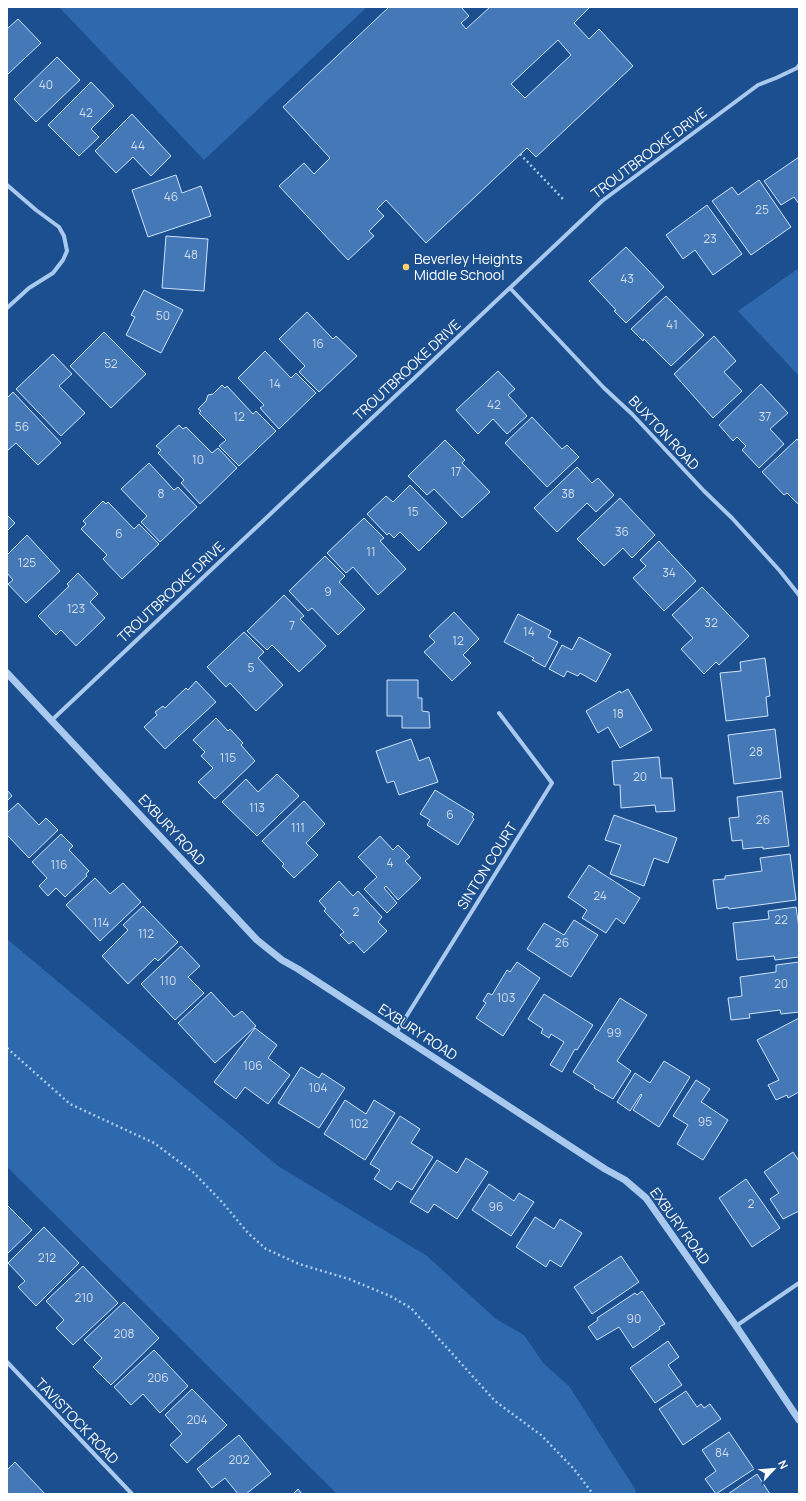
<svg xmlns="http://www.w3.org/2000/svg" width="806" height="1501" font-family="Manrope,sans-serif">
  <style>
    .green { fill: #2e69ad }
    .building { fill: #4478b7; stroke: #cfe3fa; fill-rule: evenodd }
    .lines { fill: none; stroke-linecap: round; stroke-linejoin: round }
    .path { stroke: #a9c9ee; stroke-width: 2.5; stroke-dasharray: 2 3; stroke-linecap: butt }
    .minor { stroke: #a9c9ee; stroke-width: 4 }
    .tertiary { stroke: #a9c9ee; stroke-width: 7 }
    .poi-dot { fill: #ffd166; stroke: #1b4f8f; stroke-width: 1.5 }
    .labels { text-anchor: middle; stroke-width: 3; stroke-linejoin: round; paint-order: stroke }
    .number-label { font-size: 12px; fill: #d0dded }
    .street-label { font-size: 14px; fill: #fff; stroke: #1b4f8f }
    .poi-label { font-size: 14px; fill: #fff; stroke: #1b4f8f; text-anchor: start }
  </style>
  <rect width="100%" height="100%" fill="#1b4f8f"/>
  <path class="green" d="M59 7H367L204 160Z
    M799 268V376L738 311Z
    M7 939 278 1166 427 1256 496 1319 524 1335 543 1363 569 1386 635 1489 636 1494H337L7 1167Z"/>
  <path class="building" d="M389 7H461L469 16 461 23 466 29 490 7H590L574 23 589 39 599 29 633 66 536 157 527 148 426 243 386 200 377 209 384 216 369 231 374 236 348 260 279 186 304 163 314 174 330 158 283 107ZM558 40 571 55 525 98 511 84Z
    M18 19 41 43 7 75V29Z
    M57 57 80 80 36 122 14 99Z
    M91 82 114 106 91 129 99 137 79 156 48 125Z
    M132 114 171 156 151 176 133 157 116 173 95 151Z
    M799 157V204L794 197 781 205 764 181Z
    M176 175 182 193 201 186 211 216 148 237 132 190Z
    M759 180 791 227 751 255 712 201 732 187 738 195Z
    M707 205 742 254 713 275 695 250 683 259 666 235Z
    M166 236 208 239 204 291 162 288Z
    M626 247 664 287 626 323 614 311 616 310 589 281Z
    M144 290 183 310 161 353 126 335 135 317 131 315Z
    M666 296 704 335 671 366 644 339 643 341 631 329Z
    M307 312 333 339 336 336 357 356 319 392 299 372 305 366 279 339Z
    M104 332 146 374 111 408 70 366Z
    M714 336 736 361 724 372 742 391 713 418 674 374Z
    M265 351 291 378 296 373 316 393 279 429 260 408 264 405 238 378Z
    M53 354 72 374 59 386 85 413 61 436 16 389Z
    M498 371 515 389 508 395 527 416 507 434 493 419 478 434 456 410Z
    M761 384 788 413 770 429 784 444 759 468 742 450 746 446 737 437 733 441 719 425Z
    M222 385 225 388 227 386 253 414 256 411 276 431 239 466 219 446 226 440 199 413 201 411 198 409 206 401 208 395 213 394Z
    M13 392 61 443 38 465 16 443 7 451V398Z
    M532 417 562 449 567 445 579 457 547 487 505 443Z
    M179 425 183 429 186 427 212 453 218 448 237 468 200 504 181 483 184 480 158 453 161 450 156 446Z
    M797 439 799 442V505L787 493 784 495 762 472Z
    M445 440 465 460 462 463 490 492 462 518 434 489 427 495 408 476Z
    M149 463 174 490 178 487 197 507 160 542 141 522 147 516 121 489Z
    M577 467 592 483 598 478 614 495 596 512 587 503 557 532 534 508Z
    M410 485 447 523 419 551 400 532 394 538 389 533 387 535 367 514 386 496 393 502Z
    M620 498 655 535 632 558 623 548 604 566 577 539Z
    M103 501 106 504 108 502 134 529 139 524 159 544 122 579 103 559 107 555 81 529 86 524 83 521Z
    M7 515 15 523 7 531Z
    M364 518 384 538 380 541 406 569 378 595 353 567 346 573 327 553Z
    M27 535 60 571 26 603 8 584 13 580 7 573V555Z
    M659 541 696 581 664 611 633 578 646 566 640 560Z
    M325 556 345 576 339 582 365 609 338 635 312 608 308 611 289 591Z
    M78 573 98 594 90 602 105 618 76 646 61 630 56 635 38 616 69 586 67 584Z
    M702 587 749 636 719 665 716 662 704 674 681 649 693 638 672 615Z
    M284 595 304 616 300 619 326 646 299 672 272 645 267 650 247 631Z
    M454 612 479 639 463 655 471 663 452 681 424 652 435 642 429 636Z
    M518 614 551 631 548 637 558 642 545 667 532 660 534 658 504 642Z
    M244 632 264 652 258 658 283 685 256 711 230 683 226 687 207 667Z
    M579 637 611 654 596 682 580 673 578 676 567 671 564 677 549 669 562 645 572 650Z
    M765 658 770 696 766 697 768 716 726 721 720 673 741 671 740 662Z
    M387 680H418V698H422V711L429 712 430 728H402V716H387Z
    M196 681 216 702 165 749 144 727 157 715 155 712 163 706 165 708 186 688 188 690Z
    M628 689 652 730 620 748 608 727 598 733 586 711 620 691 621 693Z
    M216 718 228 731 230 729 243 743 241 745 255 761 215 799 198 782 213 768 201 756 205 752 193 740Z
    M775 729 781 778 734 784 728 735Z
    M411 739 419 761 429 757 438 782 399 795 394 781 387 783 376 751Z
    M659 757 661 778H672L675 811 656 812 655 805 621 808 620 785H614L612 761Z
    M277 774 299 796 257 836 222 802 246 779 258 792Z
    M7 790 12 796 7 801Z
    M435 790 474 814 472 817 474 819 458 845 427 825 430 820 420 814Z
    M782 791 789 846 763 849V847L743 849 742 840 732 841 729 818 739 817 737 797Z
    M304 801 325 824 306 843 318 855 294 878 282 866 284 864 262 841Z
    M18 803 39 825 46 818 58 830 29 858 7 835V813Z
    M614 815 677 838 668 863 654 858 644 886 610 874 621 845 605 840Z
    M61 834 73 846 69 850 89 871 86 874 87 876 65 897 56 888 48 896 39 886 47 878 32 862Z
    M380 836 393 850 398 845 410 857 405 861 421 878 398 900 386 886 384 888 397 903 387 913 364 889 377 877 358 857Z
    M790 854 796 900 729 909 728 907 717 909 713 880 725 879V876L762 871 760 858Z
    M589 865 640 898 624 924 616 918 606 933 582 918 587 910 568 897Z
    M95 878 110 894 123 883 141 902 100 941 66 905Z
    M339 881 353 896 358 891 382 917 378 922 387 931 364 953 353 941 349 944 340 935 344 932 324 911 326 909 319 901Z
    M143 906 178 942 158 961 155 958 128 984 102 956 128 930 123 925Z
    M796 907 799 928V957L775 960 774 956 737 960 733 923 769 919 768 911Z
    M574 920 598 935 571 977 527 949 544 923 564 935Z
    M181 946 200 966 188 977 204 993 175 1020 141 984Z
    M517 962 540 978 503 1036 476 1018 486 1003 483 1001 488 993 492 995 507 970 510 972Z
    M799 962V1012L781 1014 780 1010 749 1014 750 1018 731 1020 728 998 742 996 740 977 776 972V965Z
    M211 992 234 1017 242 1011 256 1026 215 1063 178 1023Z
    M544 994 593 1025 577 1050 575 1049 562 1072 550 1065 564 1042 551 1034 549 1038 541 1033 543 1029 528 1019Z
    M620 998 647 1015 617 1061 631 1071 613 1099 594 1088 595 1086 573 1072Z
    M799 1018V1092L788 1098 787 1095 776 1100 768 1085 779 1080 757 1040Z
    M255 1028 277 1045 268 1058 290 1075 268 1104 245 1087 236 1099 214 1082Z
    M664 1061 690 1077 659 1127 633 1110 642 1095 641 1094 630 1111 617 1102 635 1073 650 1083Z
    M301 1067 319 1078 322 1073 345 1088 319 1128 278 1103Z
    M696 1080 710 1089 701 1102 703 1103 728 1120 703 1160 677 1144 688 1125 673 1116Z
    M345 1100 366 1114 374 1100 395 1113 365 1160 324 1134Z
    M400 1116 420 1129 411 1143 433 1157 412 1190 397 1181 391 1190 374 1179 380 1170 370 1164Z
    M793 1152 799 1161V1211L783 1219 770 1199 779 1193 764 1172Z
    M466 1158 488 1172 457 1219 434 1204 428 1213 410 1202 437 1160 457 1173Z
    M746 1179 780 1228 752 1247 719 1198Z
    M489 1184 514 1201 519 1193 534 1202 511 1236 472 1210Z
    M7 1205 32 1230 7 1254Z
    M535 1217 554 1229 560 1219 582 1233 561 1267 550 1260 546 1267 516 1247Z
    M44 1227 79 1263 36 1306 18 1287 25 1281 8 1263Z
    M621 1256 639 1282 592 1314 574 1287Z
    M83 1266 118 1303 73 1345 56 1328 64 1320 46 1301Z
    M642 1291 665 1324 659 1327 660 1329 633 1348 619 1327 597 1340 588 1327 598 1320 597 1318 635 1293 637 1295Z
    M124 1302 159 1338 111 1385 93 1367 102 1358 84 1340Z
    M668 1341 679 1357 668 1365 682 1385 655 1403 630 1368Z
    M154 1350 188 1386 160 1413 143 1394 131 1405 114 1387Z
    M192 1389 227 1425 187 1463 170 1445 182 1434 165 1415Z
    M686 1391 697 1407 701 1404 704 1408 710 1404 721 1419 683 1445 659 1409Z
    M729 1432 754 1469 716 1494 705 1479 716 1471 702 1450Z
    M239 1435 271 1474 246 1494H238L225 1478 212 1488 197 1469Z
    M15 1462 45 1494H7V1470Z
    M757 1474 770 1494H728Z
    M298 1489 302 1494H293Z"/>
  <g class="lines">
    <path class="path" d="M520 154 563 199
      M7 1048 70 1104 154 1143 193 1172 222 1202 248 1233 266 1249 299 1264 349 1279 390 1296 411 1308 495 1401 541 1435 574 1469 593 1494"/>
    <path class="minor" d="M7 185 36 210 59 227 64 236 67 251 63 260 53 273 29 288 7 308
      M510 288 604 388 632 414 704 491 732 518 780 571 799 595
      M52 720 602 201 758 85 776 78 797 68 799 65
      M396 1033 552 783 499 713
      M736 1326 799 1283
      M7 1362 132 1494"/>
    <path class="tertiary" d="M7 673 257 940 282 960 298 969 605 1169 625 1180 646 1198 736 1326 799 1420"/>
  </g>
  <circle class="poi-dot" cx="406" cy="267" r="4"/>
  <g class="labels">
    <g class="number-label">
      <text x="46" y="89">40</text>
      <text x="86" y="117">42</text>
      <text x="138" y="150">44</text>
      <text x="171" y="201">46</text>
      <text x="762" y="214">25</text>
      <text x="710" y="243">23</text>
      <text x="191" y="259">48</text>
      <text x="627" y="283">43</text>
      <text x="163" y="320">50</text>
      <text x="672" y="329">41</text>
      <text x="318" y="348">16</text>
      <text x="111" y="368">52</text>
      <text x="275" y="388">14</text>
      <text x="494" y="409">42</text>
      <text x="239" y="421">12</text>
      <text x="765" y="421">37</text>
      <text x="22" y="431">56</text>
      <text x="198" y="464">10</text>
      <text x="456" y="476">17</text>
      <text x="161" y="498">8</text>
      <text x="568" y="498">38</text>
      <text x="413" y="516">15</text>
      <text x="622" y="536">36</text>
      <text x="119" y="538">6</text>
      <text x="371" y="556">11</text>
      <text x="27" y="567">125</text>
      <text x="669" y="577">34</text>
      <text x="328" y="596">9</text>
      <text x="76" y="613">123</text>
      <text x="711" y="627">32</text>
      <text x="292" y="630">7</text>
      <text x="529" y="636">14</text>
      <text x="458" y="645">12</text>
      <text x="251" y="672">5</text>
      <text x="618" y="718">18</text>
      <text x="756" y="756">28</text>
      <text x="228" y="762">115</text>
      <text x="640" y="781">20</text>
      <text x="257" y="812">113</text>
      <text x="450" y="819">6</text>
      <text x="763" y="824">26</text>
      <text x="298" y="832">111</text>
      <text x="390" y="867">4</text>
      <text x="59" y="869">116</text>
      <text x="600" y="900">24</text>
      <text x="356" y="916">2</text>
      <text x="781" y="924">22</text>
      <text x="101" y="927">114</text>
      <text x="146" y="938">112</text>
      <text x="562" y="947">26</text>
      <text x="168" y="985">110</text>
      <text x="781" y="988">20</text>
      <text x="506" y="1002">103</text>
      <text x="614" y="1037">99</text>
      <text x="253" y="1070">106</text>
      <text x="318" y="1092">104</text>
      <text x="705" y="1126">95</text>
      <text x="359" y="1128">102</text>
      <text x="751" y="1208">2</text>
      <text x="496" y="1211">96</text>
      <text x="47" y="1262">212</text>
      <text x="84" y="1302">210</text>
      <text x="634" y="1323">90</text>
      <text x="124" y="1338">208</text>
      <text x="158" y="1382">206</text>
      <text x="197" y="1424">204</text>
      <text x="722" y="1457">84</text>
      <text x="239" y="1464">202</text>
    </g>
    <g class="street-label">
      <text transform="translate(649 153) rotate(-37)" y="5">TROUTBROOKE DRIVE</text>
      <text transform="translate(407 370) rotate(-43)" y="5">TROUTBROOKE DRIVE</text>
      <text transform="translate(664 433) rotate(47)" y="5">BUXTON ROAD</text>
      <text transform="translate(171 592) rotate(-43)" y="5">TROUTBROOKE DRIVE</text>
      <text transform="translate(172 830) rotate(47)" y="5">EXBURY ROAD</text>
      <text transform="translate(487 866) rotate(-58)" y="5">SINTON COURT</text>
      <text transform="translate(418 1032) rotate(33)" y="5">EXBURY ROAD</text>
      <text transform="translate(680 1226) rotate(54)" y="5">EXBURY ROAD</text>
      <text transform="translate(77 1421) rotate(46)" y="5">TAVISTOCK ROAD</text>
    </g>
    <g class="poi-label">
      <text x="414" y="264">Beverley Heights<tspan x="414" dy="16">Middle School</tspan></text>
    </g>
  </g>
  <rect width="806" height="1501" fill="none" stroke="#ffffff" stroke-width="16"/>
  <g transform="translate(774 1469) rotate(64)" stroke="#1b4f8f" stroke-width="3" paint-order="stroke">
  <path d="M0-3L7 15L0 10L-7 15Z" fill="#ffffff"/>
  <text y="-6" font-size="11" font-weight="bold" text-anchor="middle" fill="#ffffff">N</text>
  </g>
</svg>
